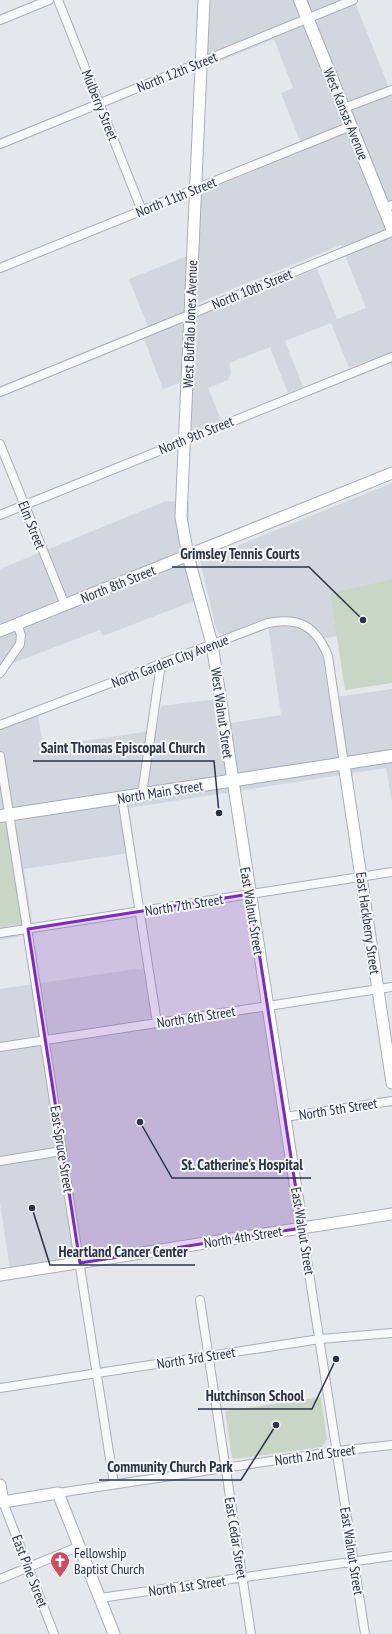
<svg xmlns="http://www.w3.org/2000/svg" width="392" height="1634" font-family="'PT Sans Narrow',sans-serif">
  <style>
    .built { fill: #d2d6de; fill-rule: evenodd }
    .green { fill: #c9d6c5 }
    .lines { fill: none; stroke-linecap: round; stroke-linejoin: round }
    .street-casing { stroke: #a9aeb7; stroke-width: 10 }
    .secondary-casing { stroke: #a9aeb7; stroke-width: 13 }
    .primary-casing { stroke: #a3abb8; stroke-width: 14 }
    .street { stroke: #f7f8fa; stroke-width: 8 }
    .secondary { stroke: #fff; stroke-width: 11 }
    .primary { stroke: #fff; stroke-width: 12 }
    .marked { fill: #7b2cbf; fill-opacity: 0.2; stroke: #7b2cbf; stroke-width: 3; stroke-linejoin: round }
    .labels { text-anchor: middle; stroke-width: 4; stroke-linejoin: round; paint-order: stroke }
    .street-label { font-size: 14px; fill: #2b3445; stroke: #f4f6f9 }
    .poi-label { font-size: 14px; fill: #2b3445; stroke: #f4f6f9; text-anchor: start }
    .leader { fill: none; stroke: #2b3445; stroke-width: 1.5 }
    .callout-dot { fill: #2b3445; stroke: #f4f6f9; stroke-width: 1.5 }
    .callout-label { font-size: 15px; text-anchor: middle; font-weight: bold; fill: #2b3445; stroke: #f4f6f9; stroke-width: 4; stroke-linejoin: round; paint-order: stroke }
  </style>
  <rect width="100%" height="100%" fill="#e4e7ec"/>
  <path class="built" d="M208 0H354L392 95V368L386 354 349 368 331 323 285 341 303 387 288 393 270 347 229 363 231 373 228 380 208 388 221 420 191 432 192 378 163 389 144 339 151 335 129 279 197 252 200 192 304 151 281 93 293 88 274 39 206 67ZM341 245 366 308 337 319 317 269 195 318V304Z
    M392 483V579L330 593 337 636 325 638 319 631 329 698 392 689V802L386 768 129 808 135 852 24 869 34 934 0 940V729L38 715 43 747 144 732 157 726 161 706 216 699 219 725 281 715 267 618 224 635 217 632 200 561Z
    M166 501 189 502V531L204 597 103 636 100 630 13 663 0 680V569Z
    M143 968 153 1028 263 1011 296 1226 10 1269 0 1203V989Z"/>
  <path class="green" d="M392 579V683L345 690 330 593Z
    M8 823 22 923 0 926V824Z
    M321 1397 327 1439 322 1447 234 1459 232 1457 225 1411Z"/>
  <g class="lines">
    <g class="street-casing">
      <path id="street" d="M58 0 142 211
        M0 20 49 0
        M344 108 392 90
        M0 144 353 0
        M384 208 392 205
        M0 268 351 126
        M0 392 392 232
        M0 444 65 605
        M0 515 392 357
        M0 673 20 644 21 635 17 624
        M0 725 268 623C299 617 316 626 328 656L344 764
        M0 756 114 1484
        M142 794 161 664
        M122 798 157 1023
        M0 933 392 872
        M0 1047 392 987
        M285 1117 392 1101
        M0 1161 62 1151
        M302 1228 365 1634
        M200 1300 251 1634
        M0 1388 320 1339 392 1333
        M58 1493 337 1451 392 1445
        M0 1502H3L54 1634
        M0 1579 80 1546
        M100 1598 392 1556"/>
    </g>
    <g class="secondary-casing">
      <path id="secondary" d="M204 0 181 517 188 556 212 644 302 1228
        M0 631 392 473
        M344 764 392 1083
        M0 1275 392 1214
        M0 1485 3 1502 58 1493 114 1634"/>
    </g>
    <g class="primary-casing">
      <path id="primary" d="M300 0 392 228
        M0 816 392 756"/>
    </g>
    <use href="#street" class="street"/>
    <use href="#secondary" class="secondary"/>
    <use href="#primary" class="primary"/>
  </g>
  <path class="marked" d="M250 894 302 1228 80 1263 28 929Z"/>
  <defs>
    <g id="church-pin" transform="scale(1)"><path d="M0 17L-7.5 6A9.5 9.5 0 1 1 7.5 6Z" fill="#d1495b" stroke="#f4f6f9"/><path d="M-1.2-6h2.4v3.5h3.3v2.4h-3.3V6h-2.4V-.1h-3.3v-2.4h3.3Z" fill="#fff"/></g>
  </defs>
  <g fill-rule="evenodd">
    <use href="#church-pin" x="60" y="1561"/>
  </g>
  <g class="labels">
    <g class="street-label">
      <text transform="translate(177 72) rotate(-22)" y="5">North 12th Street</text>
      <text transform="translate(100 105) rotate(68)" y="5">Mulberry Street</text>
      <text transform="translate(346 114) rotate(68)" y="5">West Kansas Avenue</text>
      <text transform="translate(176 197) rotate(-22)" y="5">North 11th Street</text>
      <text transform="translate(252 289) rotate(-22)" y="5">North 10th Street</text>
      <text transform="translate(190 324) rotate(-88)" y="5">West Buffalo Jones Avenue</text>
      <text transform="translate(196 435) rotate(-22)" y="5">North 9th Street</text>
      <text transform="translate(32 525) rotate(68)" y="5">Elm Street</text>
      <text transform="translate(118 584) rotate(-22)" y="5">North 8th Street</text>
      <text transform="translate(170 661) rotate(-21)" y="5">North Garden City Avenue</text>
      <text transform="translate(222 713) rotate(82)" y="5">West Walnut Street</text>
      <text transform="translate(160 792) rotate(-9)" y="5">North Main Street</text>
      <text transform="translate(184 905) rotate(-9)" y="5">North 7th Street</text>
      <text transform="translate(252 911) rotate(81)" y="5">East Walnut Street</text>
      <text transform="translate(368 923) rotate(82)" y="5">East Hackberry Street</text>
      <text transform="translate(196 1017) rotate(-9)" y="5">North 6th Street</text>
      <text transform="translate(338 1109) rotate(-9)" y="5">North 5th Street</text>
      <text transform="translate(62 1149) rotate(81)" y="5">East Spruce Street</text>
      <text transform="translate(303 1231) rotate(81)" y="5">East Walnut Street</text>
      <text transform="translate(243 1237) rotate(-9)" y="5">North 4th Street</text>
      <text transform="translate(196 1358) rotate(-9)" y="5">North 3rd Street</text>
      <text transform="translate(315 1455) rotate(-8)" y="5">North 2nd Street</text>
      <text transform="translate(236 1538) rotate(81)" y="5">East Cedar Street</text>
      <text transform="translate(352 1551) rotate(81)" y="5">East Walnut Street</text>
      <text transform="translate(30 1571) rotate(69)" y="5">East Pine Street</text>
      <text transform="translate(187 1586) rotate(-8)" y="5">North 1st Street</text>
    </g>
    <g class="poi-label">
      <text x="74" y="1558">Fellowship<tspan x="74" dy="16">Baptist Church</tspan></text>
    </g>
  </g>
  <path class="leader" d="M363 620L309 567H172M219 813L214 761H33M140 1122L172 1178H311M32 1208L50 1265H195M336 1359L312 1409H198M276 1425L241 1480H99"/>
  <g class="callout-dot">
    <circle cx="363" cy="620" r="4"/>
    <circle cx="219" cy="813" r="4"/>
    <circle cx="140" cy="1122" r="4"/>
    <circle cx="32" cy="1208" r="4"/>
    <circle cx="336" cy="1359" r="4"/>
    <circle cx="276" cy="1425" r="4"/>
  </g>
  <g class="callout-label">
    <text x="240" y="559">Grimsley Tennis Courts</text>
    <text x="123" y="753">Saint Thomas Episcopal Church</text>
    <text x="242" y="1170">St. Catherine's Hospital</text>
    <text x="123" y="1257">Heartland Cancer Center</text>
    <text x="255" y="1401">Hutchinson School</text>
    <text x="170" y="1472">Community Church Park</text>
  </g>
</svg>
